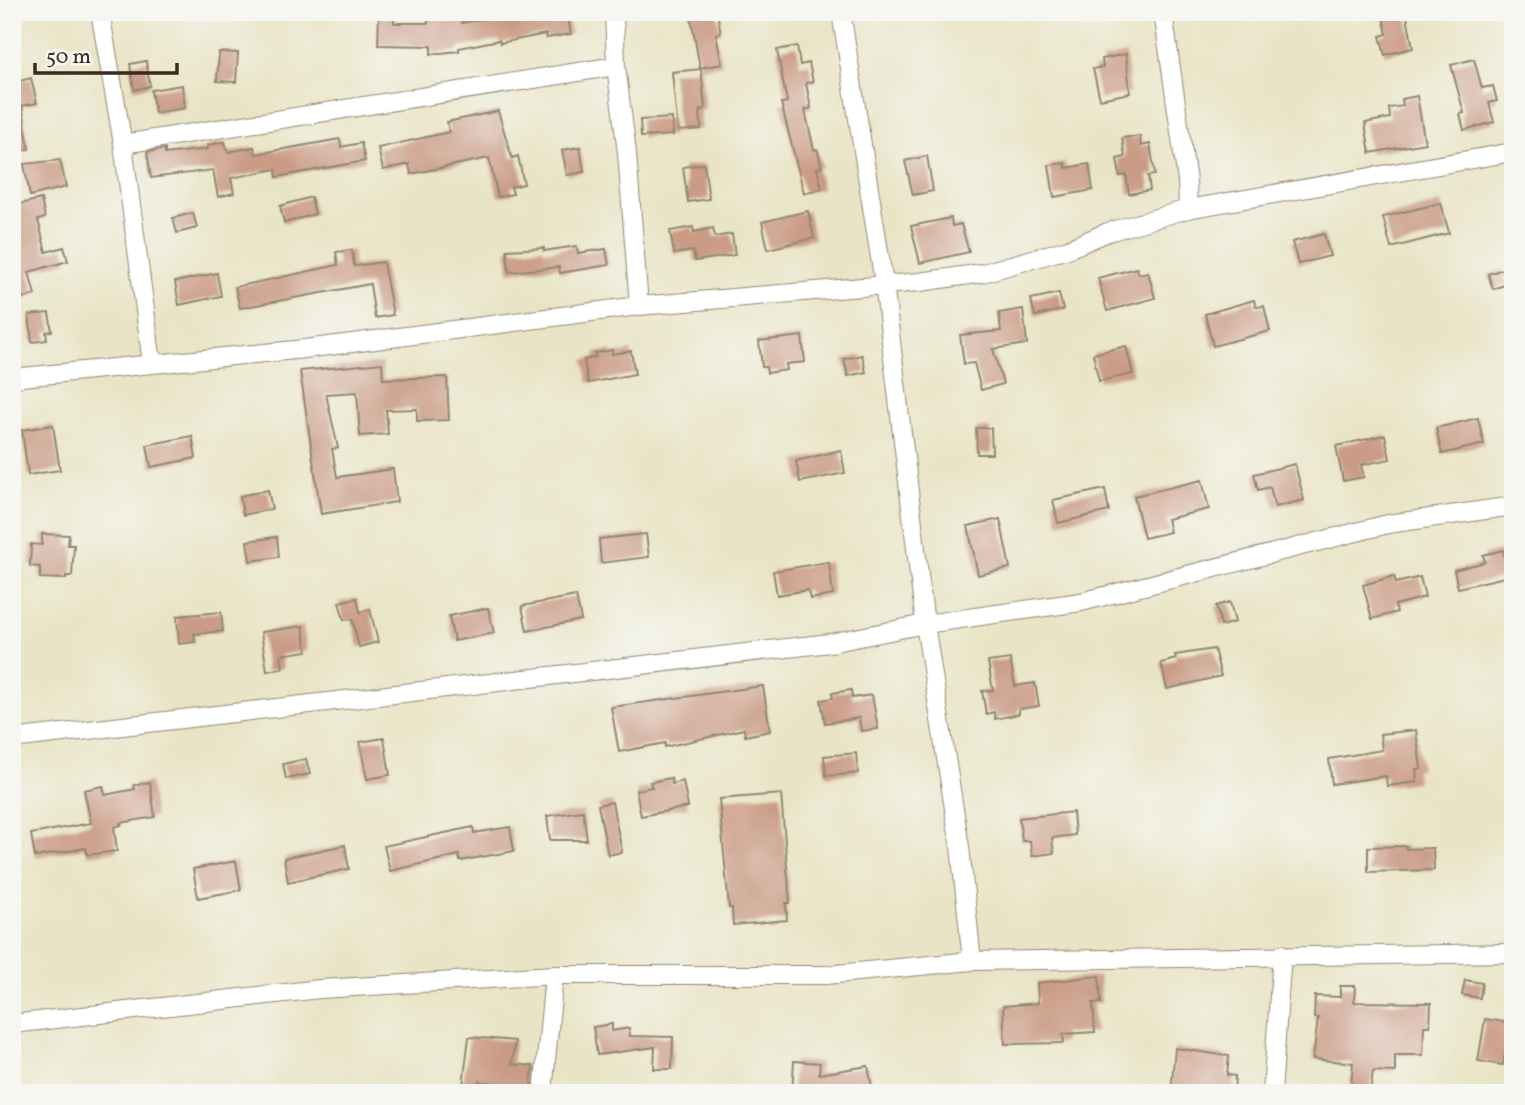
<svg xmlns="http://www.w3.org/2000/svg" width="1525" height="1105" font-family="Vollkorn,serif">
  <style>
    .building { fill: #ca9c86 }
    .lines { fill: none; stroke-linecap: round; stroke-linejoin: round }
    .minor-casing { stroke: #928772; stroke-width: 20 }
    .minor { stroke: #fff; stroke-width: 18 }
  </style>
  <rect width="100%" height="100%" fill="#f6f6f2"/>
  <filter id="ink" filterUnits="userSpaceOnUse"><feTurbulence type="fractalNoise" baseFrequency=".0143" numOctaves="2"/><feDisplacementMap in="SourceGraphic" scale="14" xChannelSelector="R" yChannelSelector="G"/><feConvolveMatrix kernelMatrix="1 2 1 2 8 2 1 2 1" color-interpolation-filters="sRGB"/></filter>
  <filter id="wash" filterUnits="userSpaceOnUse"><feTurbulence type="fractalNoise" baseFrequency=".00686" numOctaves="4" result="noise"/><feDisplacementMap in="SourceGraphic" scale="28" xChannelSelector="R" yChannelSelector="G"/><feGaussianBlur stdDeviation="1.57" result="paint"/><feColorMatrix in="noise" values="0 0 0 0 0 0 0 0 0 0 0 0 0 0 0 0 0 1.4 0 .05"/><feComposite in="paint" operator="in"/></filter>
  <g filter="url(#wash)">
    <rect width="100%" height="100%" fill="#e9e4c5"/>
    <g id="blocks">
      <path class="building" d="M379 12H395L394 23H428V17L461 14 462 23 496 16 495 12H567L571 34 546 38V34L500 43 499 40 459 48V51L431 54V46L378 45Z
        M690 12H717L721 33 716 34 722 64 700 68Z
        M1382 12H1406L1413 48 1385 55 1380 36 1387 34Z
        M797 46 800 65 809 63 813 82 806 83 811 108 805 110 814 150 817 149 822 167 817 168 822 189 804 193 781 103 787 102 777 50Z
        M219 52 238 53 236 82 217 81Z
        M1126 54 1130 93 1100 99 1093 69 1103 67 1102 59Z
        M1474 59 1482 88 1493 86 1497 101 1489 103 1494 122 1464 130 1460 114 1464 113 1451 65Z
        M146 61 150 86 134 90 130 64Z
        M701 69 705 109 700 110 701 129 678 131 672 72Z
        M31 78 37 103 22 106 29 149 12 152V83Z
        M182 85 185 108 155 113 151 90Z
        M1417 96 1425 143 1370 153 1365 123 1390 118 1389 108 1403 106 1402 99Z
        M498 111 512 158 518 156 524 184 511 187 513 194 498 197 489 158 411 174 409 164 383 170 378 148 449 132 447 122Z
        M672 118 673 135 641 137 640 120Z
        M1140 136 1141 146 1150 144 1155 175 1148 176 1150 190 1129 194 1126 175 1120 176 1117 159 1125 157 1122 138Z
        M340 139 341 147 361 143 365 161 277 177 276 169 231 178 234 193 218 197 213 170 151 178 147 152 165 149V154L208 149V145L225 142 228 152 254 147 256 154Z
        M580 147 584 172 567 175 562 150Z
        M927 156 933 191 913 195 905 161Z
        M60 160 66 187 30 196 24 164Z
        M1065 163 1066 168 1089 164 1093 190 1054 197 1049 165Z
        M704 164 709 199 688 202 683 167Z
        M311 197 315 214 284 223 280 206Z
        M41 199 45 218 38 220 46 252 64 247 68 261 29 272 35 295 15 300 12 288V206Z
        M1441 203 1449 233 1391 248 1383 217Z
        M808 211 814 238 768 249 762 222Z
        M193 213 197 228 177 233 173 218Z
        M951 218 952 226 961 224 969 252 920 263 911 226Z
        M693 227 694 232 713 228 715 237 732 234 735 255 695 261 693 251 674 254 670 231Z
        M1324 234 1330 256 1298 264 1292 242Z
        M577 246 578 253 606 249 609 265 560 273 559 267 509 272 507 250 544 248V251Z
        M352 250 354 266 383 262 393 315 375 318 370 284 240 308 235 287 338 265 336 252Z
        M1137 268 1139 274 1148 272 1155 298 1107 311 1098 278Z
        M1503 269 1507 284 1493 289 1488 274Z
        M217 273 221 296 179 305 175 282Z
        M1059 293 1063 310 1035 316 1031 299Z
        M1254 300 1256 307 1264 306 1270 331 1213 346 1205 314Z
        M1023 309 1027 344 993 349 1003 384 981 390 974 363 964 364 960 335 1001 331 999 313Z
        M49 313 52 331 46 332 47 340 32 342 29 315Z
        M802 336 805 362 786 364 787 370 767 373 766 367H762L759 341Z
        M1126 346 1133 374 1099 381 1093 354Z
        M612 350V354L631 351 635 374 588 383 584 360 596 357 595 353Z
        M862 355 866 372 848 376 844 359Z
        M382 363 383 379 447 377 449 420 417 421V409L386 410 388 434 360 436 357 392 326 394 338 448 332 449 337 477 393 469 397 502 321 514 300 371Z
        M1478 418 1484 444 1442 454 1436 428Z
        M53 425 60 470 28 475 22 430Z
        M976 428H991L992 454H977Z
        M1385 435 1390 459 1361 465 1364 477 1343 481 1336 446Z
        M192 436 196 458 151 467 147 445Z
        M841 450 845 473 800 482 796 461Z
        M1295 464 1304 500 1275 507 1270 487 1258 490 1254 474Z
        M1202 480 1209 509 1167 519 1170 532 1144 538 1134 496Z
        M1105 489 1109 511 1058 523 1053 500Z
        M268 490 272 509 243 515 240 496Z
        M1000 519 1010 568 978 575 968 526Z
        M42 534 69 535 68 545H74L72 576H66V579L40 578V567L30 566 31 544 42 545Z
        M646 534 649 557 601 563 599 539Z
        M277 537 279 557 250 561 247 541Z
        M1503 550 1509 576 1458 588 1454 570 1485 562 1483 555Z
        M829 562 833 595 810 599 808 590 777 595 773 571Z
        M1394 576 1396 583 1420 577 1425 597 1395 605 1397 612 1372 619 1363 585Z
        M576 596 581 620 527 631 522 606Z
        M357 598 360 612 370 609 378 642 359 647 352 619 344 620 339 602Z
        M1230 602 1235 622 1221 626 1216 606Z
        M488 608 494 633 454 641 449 616Z
        M221 612 223 631 194 634 195 642 179 644 177 616Z
        M303 626 307 651 281 655 283 668 267 671 261 632Z
        M1214 649 1221 676 1167 689 1161 663 1176 659 1175 655Z
        M1010 659 1015 686 1035 683 1039 706 1019 709V714L995 719 994 712 986 714 982 691 993 690 988 662Z
        M763 686 770 731 745 736 744 729 665 747V743L619 752 611 707Z
        M851 690 852 698 872 695 878 729 861 731 859 718 825 723 821 700 833 698 832 693Z
        M1416 730 1421 769H1416L1417 782 1387 786 1386 776 1332 784 1329 759 1382 750 1380 734Z
        M384 738 390 775 367 779 360 742Z
        M856 753 858 773 826 776 824 756Z
        M306 759 310 774 286 779 283 764Z
        M671 778 672 784 683 781 688 807 641 816 636 790 652 787 650 782Z
        M150 782 155 817 120 823 121 825 114 827 117 851 87 855 86 848 35 857 31 834 91 823 84 790 103 786 105 795 135 789 134 785Z
        M781 794 790 903H786L787 920 733 925 732 908H729L719 799Z
        M612 802 622 852 608 855 598 805Z
        M583 811 587 840H550L547 816Z
        M1073 812 1075 835 1052 838 1054 853 1032 856 1030 841H1022L1019 818Z
        M473 827 474 833 510 827 514 851 460 861 459 855 390 871 384 846Z
        M345 845 349 869 288 882 284 858Z
        M1406 846V849L1433 848 1434 870 1368 872V847Z
        M236 861 241 890 198 898 193 869Z
        M1099 976 1101 1003H1093L1095 1032 1063 1034 1064 1043 1005 1044 1003 1006 1038 1003 1037 983Z
        M1465 980 1482 983 1480 998 1462 995Z
        M1340 986H1355L1354 1002 1431 1003 1430 1026H1424L1423 1055H1395V1072L1373 1071 1370 1093H1350L1353 1063 1313 1059 1318 1018H1314L1315 996 1340 997Z
        M1485 1019 1510 1023 1503 1065 1478 1061Z
        M612 1024V1031L629 1028 630 1036 673 1037 672 1069H654L655 1047 597 1055 593 1027Z
        M469 1037 515 1041 512 1064 533 1066 531 1087 479 1081 477 1093H462Z
        M1175 1048 1229 1056 1227 1075 1235 1076 1234 1093 1171 1092Z
        M794 1061 820 1063 819 1074 868 1066 872 1087 832 1093H792Z"/>
    </g>
  </g>
  <g filter="url(#ink)">
    <use href="#blocks" fill-opacity="0" stroke="#928772" stroke-width="2"/>
    <g class="lines">
      <g class="minor-casing">
        <path id="minor" d="M100 12 123 144 152 363
          M614 12 616 66 627 153 639 306
          M841 12 884 283 925 624 960 847 972 961
          M1163 12 1187 181 1188 209
          M123 144 616 66
          M12 378 305 349 639 306 920 282 983 273 1068 249 1108 232 1188 209 1513 152
          M12 739 830 643 925 624 1081 602 1388 524 1513 506
          M12 1024 320 989 554 975H826L972 961 1513 953
          M543 1093 554 975
          M1272 1093 1282 954"/>
      </g>
      <use href="#minor" class="minor"/>
    </g>
  </g>
  <rect width="1525" height="1105" fill="none" stroke="#f6f6f2" stroke-width="42"/>
  <path d="M35 63v10h142v-10" fill="none" stroke="#3b2a1e" stroke-width="3.5"/>
  <text x="46" y="63" font-size="21" fill="#3b2a1e" stroke="#f6f6f2" stroke-width="5" paint-order="stroke">50 m</text>
</svg>
